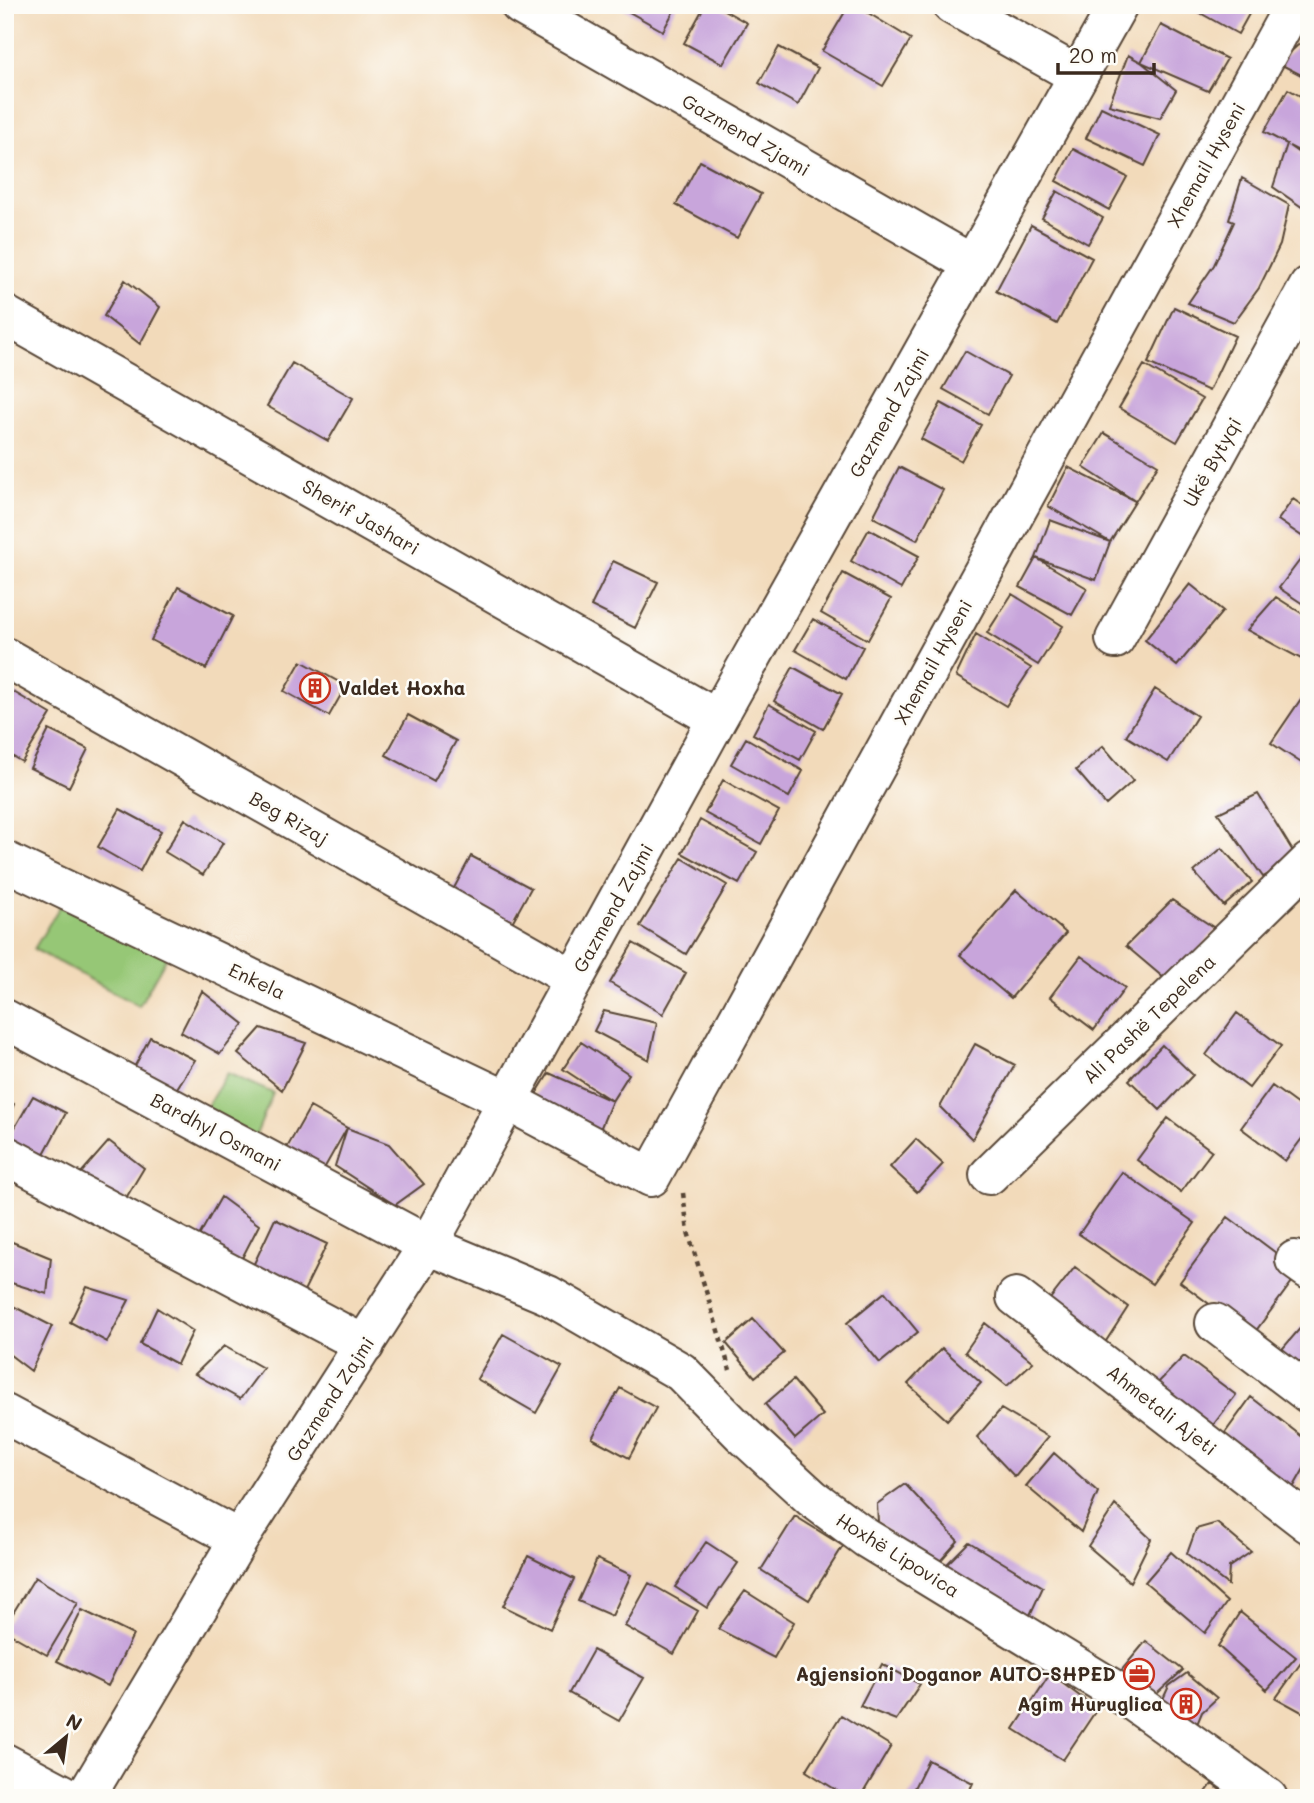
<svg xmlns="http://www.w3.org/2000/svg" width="1314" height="1803" font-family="Mali,sans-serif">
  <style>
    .green { fill: #96c776; stroke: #68784a; stroke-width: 2 }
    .building { fill: #c8a5db }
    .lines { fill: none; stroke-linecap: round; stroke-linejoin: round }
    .street-casing { stroke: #564435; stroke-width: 42 }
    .path { stroke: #564435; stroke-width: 4.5; stroke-dasharray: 5 5; stroke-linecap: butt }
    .street { stroke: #fff; stroke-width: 38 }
    .labels { text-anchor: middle; stroke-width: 5; stroke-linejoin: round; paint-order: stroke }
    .street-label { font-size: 19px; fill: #3b2a1e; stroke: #fdfcf7 }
    .poi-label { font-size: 19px; font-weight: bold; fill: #3b2a1e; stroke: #fdfcf7; text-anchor: end }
  </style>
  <rect width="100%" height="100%" fill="#fdfcf7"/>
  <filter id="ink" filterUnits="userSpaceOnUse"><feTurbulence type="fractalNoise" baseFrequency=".0143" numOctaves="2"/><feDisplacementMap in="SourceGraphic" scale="14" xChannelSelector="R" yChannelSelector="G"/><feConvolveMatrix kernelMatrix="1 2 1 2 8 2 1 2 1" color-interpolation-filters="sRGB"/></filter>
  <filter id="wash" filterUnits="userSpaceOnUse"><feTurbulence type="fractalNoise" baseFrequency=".00686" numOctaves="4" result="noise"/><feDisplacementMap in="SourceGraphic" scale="28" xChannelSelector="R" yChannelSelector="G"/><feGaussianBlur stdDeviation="1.57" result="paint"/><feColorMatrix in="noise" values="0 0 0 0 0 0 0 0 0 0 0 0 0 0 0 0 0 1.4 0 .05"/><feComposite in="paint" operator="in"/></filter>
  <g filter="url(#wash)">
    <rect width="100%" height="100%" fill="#f2daba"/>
    <path class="green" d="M60 906 168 955 139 1006 34 949Z
      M227 1073 273 1093 254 1140 203 1113Z"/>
    <g id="blocks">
      <path class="building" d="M626 5H677L663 31 624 9Z
        M705 5H715L747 23 723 64 684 43Z
        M849 5H855L911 39 883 86 822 51Z
        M1186 5H1254L1238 34Z
        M1161 25 1227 59 1208 91 1141 62Z
        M1306 38 1309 40V79L1278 63Z
        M779 47 818 68 798 105 759 83Z
        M1128 55 1141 62 1176 90 1160 118 1109 105Z
        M1288 89 1309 101V154L1308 156 1289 146 1309 160V212L1273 187 1287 144 1264 132Z
        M1101 107 1160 135 1145 166 1086 138Z
        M1073 149 1127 177 1109 210 1056 181Z
        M700 161 761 194 737 238 676 205Z
        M1242 178 1289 205 1280 245 1259 288 1234 322 1188 303 1214 265 1234 222 1229 220Z
        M1057 191 1103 218 1088 244 1042 218Z
        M1031 225 1092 258 1057 324 996 291Z
        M125 280 160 307 140 344 104 316Z
        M1174 307 1235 336 1209 391 1148 363Z
        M965 351 1009 376 988 414 943 389Z
        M292 363 353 398 328 441 267 406Z
        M1144 365 1202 399 1177 442 1119 408Z
        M941 403 981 425 961 461 921 439Z
        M1104 433 1158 465 1110 542 1048 506 1068 467 1135 501 1083 467Z
        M899 467 943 490 917 540 873 517Z
        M1293 499 1309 510V541L1278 520Z
        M1050 520 1110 542 1096 580 1036 558Z
        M869 529 919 556 901 589 851 561Z
        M1306 552 1309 554V608L1279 588Z
        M1036 558 1087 588 1072 615 1020 587Z
        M613 561 658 582 635 628 591 606Z
        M843 573 891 599 868 640 821 613Z
        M1190 584 1223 611 1177 666 1145 640Z
        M178 587 233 616 206 669 151 640Z
        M1012 594 1063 626 1038 665 987 633Z
        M1276 597 1309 618V648L1303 660 1247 630Z
        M813 619 863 647 846 679 795 650Z
        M976 634 1031 668 1006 706 956 676Z
        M301 661 346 686 329 716 284 691Z
        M793 667 842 694 823 729 774 701Z
        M5 687 51 714 22 762 5 752Z
        M1155 689 1197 716 1168 762 1126 736Z
        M1303 696 1309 700V768L1271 743Z
        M769 704 816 731 800 760 753 734Z
        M408 715 456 741 434 781 386 755Z
        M49 730 88 749 69 787 30 768Z
        M746 738 803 771 789 797 731 764Z
        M1103 746 1133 781 1106 805 1076 770Z
        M723 780 779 811 761 844 705 813Z
        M1258 794 1297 858 1263 877 1218 813Z
        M120 809 161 831 140 871 98 847Z
        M185 819 223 843 203 875 165 852Z
        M700 820 757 852 739 884 682 853Z
        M1222 848 1252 882 1224 906 1194 872Z
        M471 856 531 888 504 937 445 905Z
        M682 858 727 885 686 954 640 926Z
        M1016 890 1066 933 1011 998 960 955Z
        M1172 900 1216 929 1171 984 1126 946Z
        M633 943 686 973 663 1014 610 983Z
        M1081 956 1125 988 1094 1030 1050 997Z
        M202 991 244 1024 220 1054 181 1032Z
        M604 1011 657 1023 649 1060 594 1031Z
        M1237 1013 1281 1046 1249 1088 1206 1055Z
        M261 1028 306 1043 282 1090 238 1054Z
        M150 1037 195 1060 172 1096 127 1081Z
        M581 1042 629 1074 612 1101 563 1069Z
        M975 1044 1015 1065 972 1139 940 1107Z
        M1162 1045 1193 1075 1160 1110 1129 1080Z
        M549 1073 612 1101 596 1139 533 1099Z
        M1272 1086 1309 1113V1129L1285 1161 1241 1128Z
        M33 1096 66 1113 39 1163 6 1143Z
        M5 1097 14 1104 5 1127Z
        M310 1107 347 1128 321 1174 284 1153Z
        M1168 1118 1212 1151 1181 1192 1137 1160Z
        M347 1128 389 1144 424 1184 395 1205 335 1166Z
        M916 1139 943 1164 917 1192 890 1167Z
        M109 1141 144 1168 123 1203 74 1181Z
        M1122 1172 1195 1223 1152 1284 1079 1234Z
        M221 1197 259 1225 239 1264 195 1243Z
        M1228 1217 1300 1271 1252 1336 1180 1282Z
        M275 1219 327 1244 302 1295 251 1270Z
        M5 1239 51 1258 47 1294 5 1281Z
        M1075 1267 1128 1307 1097 1355 1043 1308Z
        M87 1287 129 1300 107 1342 70 1322Z
        M885 1292 918 1332 880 1363 847 1323Z
        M5 1302 52 1326 31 1371 5 1351Z
        M157 1308 193 1331 177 1364 140 1344Z
        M1309 1318V1381L1277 1355Z
        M753 1319 784 1353 755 1377 726 1343Z
        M985 1323 1033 1362 1007 1386 965 1352Z
        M503 1334 562 1367 536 1413 477 1379Z
        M224 1346 263 1368 240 1399 195 1374Z
        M942 1348 981 1383 947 1420 908 1384Z
        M1184 1356 1236 1395 1207 1433 1153 1388Z
        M793 1380 823 1415 795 1439 765 1404Z
        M620 1388 656 1408 629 1458 592 1438Z
        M1251 1397 1309 1442V1460L1289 1495 1217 1444Z
        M1001 1409 1048 1437 1015 1477 977 1437Z
        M1054 1453 1098 1492 1081 1532 1026 1486Z
        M905 1484 958 1541 932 1570 878 1522 877 1504Z
        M1115 1505 1151 1539 1130 1582 1088 1546Z
        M795 1516 843 1546 809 1600 761 1570Z
        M1217 1523 1251 1552 1229 1567 1228 1585 1187 1554 1196 1529Z
        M706 1542 738 1563 707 1608 675 1587Z
        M969 1542 1043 1587 1024 1628 937 1574Z
        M1171 1552 1227 1602 1205 1633 1145 1582Z
        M528 1556 574 1579 550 1629 503 1606Z
        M597 1559 631 1575 612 1616 578 1601Z
        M35 1577 78 1603 47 1655 5 1631V1626Z
        M649 1583 698 1611 674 1654 625 1626Z
        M745 1591 794 1622 774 1658 718 1629Z
        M82 1610 133 1635 108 1686 57 1661Z
        M1240 1612 1296 1657 1267 1690 1218 1646Z
        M1146 1641 1183 1670 1149 1701 1115 1678Z
        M593 1650 644 1678 619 1721 569 1693Z
        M1303 1660 1309 1664V1716L1276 1698Z
        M882 1664 920 1684 896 1720 860 1706Z
        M1187 1673 1217 1698 1202 1712 1193 1734 1158 1710 1169 1686Z
        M1050 1674 1097 1709 1063 1760 1014 1729Z
        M841 1715 891 1746 860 1798H849L806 1771Z
        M928 1760 973 1783 966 1798H909Z
        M1212 1784 1231 1798H1202Z"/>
    </g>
  </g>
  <g filter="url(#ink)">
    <use href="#blocks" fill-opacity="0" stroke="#564435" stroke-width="2"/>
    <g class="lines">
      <g class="street-casing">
        <path id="street" d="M520 5 972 264
          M952 5 1077 75
          M5 315 717 719
          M1115 639 1309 286
          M5 657 574 979
          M5 861 508 1101 651 1177 1294 5
          M5 1019 428 1245 548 1295 681 1372 741 1433 812 1498 866 1538 1131 1700 1268 1798
          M5 1155 365 1345
          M989 1175 1309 862
          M1295 1260 1309 1270
          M1016 1297 1309 1524
          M1215 1323 1309 1394
          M5 1414 239 1539
          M5 1763 71 1798
          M85 1798 239 1539 428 1245 717 719 1118 5"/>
      </g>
      <path class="path" d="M683 1193 688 1232 730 1370"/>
      <use href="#street" class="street"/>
    </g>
  </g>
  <defs>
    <g id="building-ring" transform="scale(1.575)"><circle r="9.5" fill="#fdfcf7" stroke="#c8321e" stroke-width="1.5"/><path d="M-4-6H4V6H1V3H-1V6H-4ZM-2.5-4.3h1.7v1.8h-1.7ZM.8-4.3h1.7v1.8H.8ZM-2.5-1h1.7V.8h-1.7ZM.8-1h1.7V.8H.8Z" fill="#c8321e"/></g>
    <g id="office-ring" transform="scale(1.575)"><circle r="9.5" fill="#fdfcf7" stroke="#c8321e" stroke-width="1.5"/><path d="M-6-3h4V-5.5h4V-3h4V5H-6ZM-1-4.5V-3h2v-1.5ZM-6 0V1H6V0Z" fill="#c8321e"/></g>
  </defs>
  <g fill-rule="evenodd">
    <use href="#building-ring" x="315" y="688"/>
    <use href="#office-ring" x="1139" y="1674"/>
    <use href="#building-ring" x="1186" y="1704"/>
  </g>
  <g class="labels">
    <g class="street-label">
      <text transform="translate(746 135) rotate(30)" y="7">Gazmend Zjami</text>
      <text transform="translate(1206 165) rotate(-61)" y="7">Xhemail Hyseni</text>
      <text transform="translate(889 413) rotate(-61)" y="7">Gazmend Zajmi</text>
      <text transform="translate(1212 462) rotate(-61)" y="7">Ukë Bytyqi</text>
      <text transform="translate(361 517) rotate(30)" y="7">Sherif Jashari</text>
      <text transform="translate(933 662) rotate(-61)" y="7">Xhemail Hyseni</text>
      <text transform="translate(289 818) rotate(30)" y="7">Beg Rizaj</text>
      <text transform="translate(613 908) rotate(-61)" y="7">Gazmend Zajmi</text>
      <text transform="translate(257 981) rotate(25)" y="7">Enkela</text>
      <text transform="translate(1149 1019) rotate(-44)" y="7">Ali Pashë Tepelena</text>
      <text transform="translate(216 1132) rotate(28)" y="7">Bardhyl Osmani</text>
      <text transform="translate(330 1399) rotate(-57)" y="7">Gazmend Zajmi</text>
      <text transform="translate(1162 1410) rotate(38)" y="7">Ahmetali Ajeti</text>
      <text transform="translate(898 1555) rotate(32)" y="7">Hoxhë Lipovica</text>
    </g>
    <g class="poi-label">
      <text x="338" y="695" text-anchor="start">Valdet Hoxha</text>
      <text x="1116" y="1681">Agjensioni Doganor AUTO-SHPED</text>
      <text x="1163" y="1711">Agim Huruglica</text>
    </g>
  </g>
  <rect width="1314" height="1803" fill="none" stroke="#fdfcf7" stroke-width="28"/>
  <g transform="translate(66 1737) rotate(29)" stroke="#fdfcf7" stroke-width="5" paint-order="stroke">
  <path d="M0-5L12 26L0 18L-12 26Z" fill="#3b2a1e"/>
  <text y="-10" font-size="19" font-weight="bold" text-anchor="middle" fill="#3b2a1e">N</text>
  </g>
  <path d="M1058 63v10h96v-10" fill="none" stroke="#3b2a1e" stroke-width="3.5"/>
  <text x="1069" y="63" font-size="21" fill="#3b2a1e" stroke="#fdfcf7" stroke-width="5" paint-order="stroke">20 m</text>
</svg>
